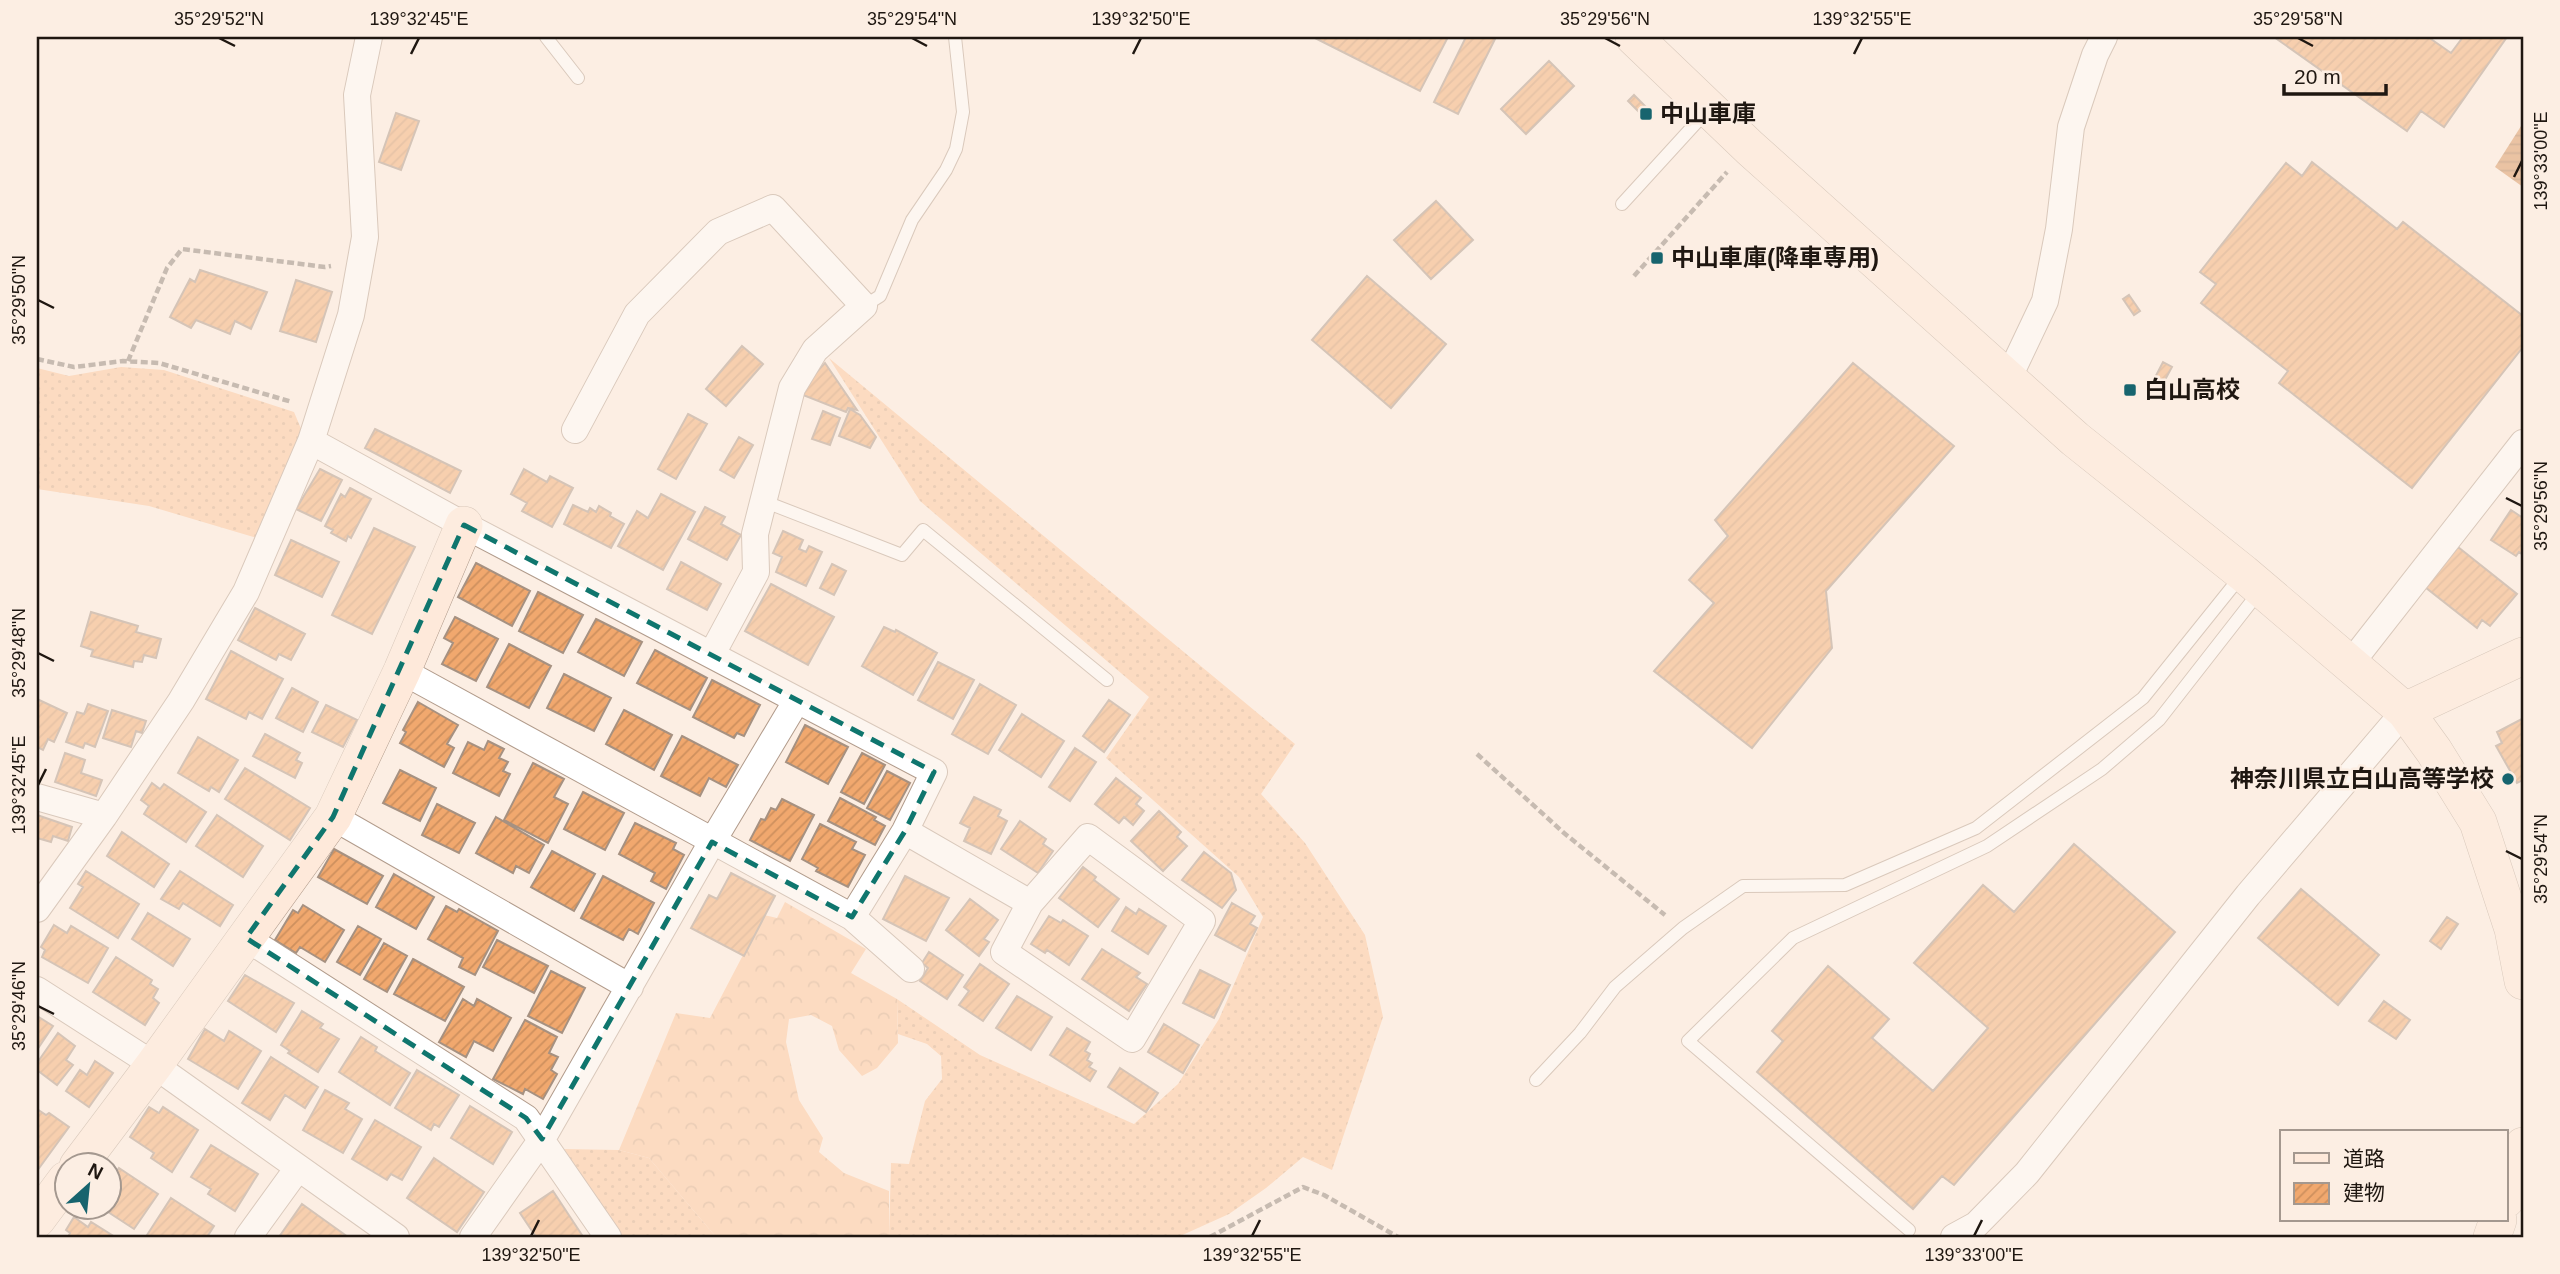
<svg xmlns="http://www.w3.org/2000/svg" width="2560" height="1274" font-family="Helvetica,'Noto Sans JP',sans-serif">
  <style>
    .grass { fill: url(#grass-dots) }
    .forest { fill: url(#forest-crowns) }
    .water { fill: url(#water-rules) }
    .building { fill: url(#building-hatch); stroke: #a69181; stroke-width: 2 }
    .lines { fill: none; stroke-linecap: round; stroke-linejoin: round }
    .lane-casing { stroke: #b19b8b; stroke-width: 14 }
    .street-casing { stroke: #b19b8b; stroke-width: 28 }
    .secondary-casing { stroke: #b19b8b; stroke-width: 38 }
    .path { stroke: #877c74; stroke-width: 4.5; stroke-dasharray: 7 3.5; stroke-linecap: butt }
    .lane { stroke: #fff; stroke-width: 12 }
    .street { stroke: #fff; stroke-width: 26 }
    .secondary { stroke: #fee9da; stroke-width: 37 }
    .marked { fill: none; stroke: #0f766e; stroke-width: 5; stroke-dasharray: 14 9; stroke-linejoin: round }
    .ticks { fill: none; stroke: #1f1711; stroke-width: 2.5 }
    .poi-dot { fill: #17646e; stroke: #fceee3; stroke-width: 2.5 }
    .labels { text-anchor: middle; stroke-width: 5; stroke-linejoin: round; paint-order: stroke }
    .poi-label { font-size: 24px; font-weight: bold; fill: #1f1711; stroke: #fceee3; text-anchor: start }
    .neatline { fill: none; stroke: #1f1711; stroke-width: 2.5 }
    .ticks-label { font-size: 18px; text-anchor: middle; fill: #1f1711 }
  </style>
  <defs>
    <pattern id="grass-dots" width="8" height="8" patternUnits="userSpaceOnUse" patternTransform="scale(1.75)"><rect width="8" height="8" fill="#fdc397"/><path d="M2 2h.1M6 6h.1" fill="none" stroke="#d8a781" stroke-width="1.8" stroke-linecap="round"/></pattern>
    <pattern id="forest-crowns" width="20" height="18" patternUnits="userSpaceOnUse" patternTransform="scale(1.75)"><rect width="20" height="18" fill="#fdc397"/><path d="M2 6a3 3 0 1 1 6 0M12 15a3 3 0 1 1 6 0" fill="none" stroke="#d8a781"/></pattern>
    <pattern id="water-rules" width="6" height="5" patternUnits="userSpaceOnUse" patternTransform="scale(1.75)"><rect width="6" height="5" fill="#d58e55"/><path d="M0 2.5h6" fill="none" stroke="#ac7345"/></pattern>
    <pattern id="building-hatch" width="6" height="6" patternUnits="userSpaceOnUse" patternTransform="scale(1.75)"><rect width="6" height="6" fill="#f1a86e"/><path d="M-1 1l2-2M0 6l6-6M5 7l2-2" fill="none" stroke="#ce905e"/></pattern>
  </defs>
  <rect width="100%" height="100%" fill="#fceee3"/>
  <path class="grass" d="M829 358 1295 744 1261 794 1305 843 1365 935 1383 1017 1332 1170 1303 1157 1266 1188 1229 1214 1178 1237H889L891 1163 909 1164 925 1101 942 1079 941 1056 927 1044 898 1034 897 999 980 1055 1134 1124 1178 1084 1219 1019 1263 917 1239 877 1106 758 1149 697 920 501Z
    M121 367 164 370 294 412 302 431 257 538 149 506 37 489V368L69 376Z
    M564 1149 619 1150 649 1158 716 1237H622Z"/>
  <path class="forest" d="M785 902 866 949 851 973 897 999 898 1043 877 1068 862 1076 839 1050 832 1026 811 1015 789 1019 786 1042 799 1100 823 1138 819 1152 844 1173 889 1191V1237H716L649 1158 619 1150 676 1013 710 1018 764 915 777 918Z"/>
  <path class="water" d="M2523 123V187L2495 167Z"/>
  <path class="building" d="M1313 37H1448L1420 91Z
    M1466 37H1496L1458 114 1434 102Z
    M2274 37H2428L2451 53 2463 37H2507L2444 127 2421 111 2407 131Z
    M1549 61 1574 86 1526 134 1501 109Z
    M1634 95 1653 114 1647 120 1628 101Z
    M396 113 419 121 401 170 379 162Z
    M2312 162 2397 229 2403 222 2523 316V347L2412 488 2279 383 2288 371 2201 303 2216 284 2200 272 2286 163 2302 176Z
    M1436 201 1473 240 1431 279 1394 240Z
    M200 270 267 292 251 329 235 321 230 334 196 320 191 328 170 317 190 279 195 282Z
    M1367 276 1446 344 1391 408 1312 340Z
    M296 280 332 292 316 342 280 331Z
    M2129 295 2140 311 2134 315 2123 299Z
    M742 346 763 364 726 406 706 389Z
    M2163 362 2172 367 2159 391 2150 387Z
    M825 363 857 410 848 408 846 412 803 395 810 379Z
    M1853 363 1954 446 1826 591 1832 648 1752 748 1654 671 1714 603 1689 580 1728 536 1715 520Z
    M850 409 860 415 876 437 870 448 839 436Z
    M823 411 840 418 830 445 812 439Z
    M688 414 707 424 676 479 658 469Z
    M375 429 461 471 450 493 365 448Z
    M739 437 753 445 734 478 720 470Z
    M320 469 342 480 321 521 296 509Z
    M524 469 547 482 550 476 573 488 552 527 522 511 527 503 511 494Z
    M350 488 371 499 351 538 348 536 346 541 331 533 333 530 325 526 341 494 345 497Z
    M661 494 695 512 663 570 618 546 637 511 648 518Z
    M573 505 588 512 590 508 596 512 599 506 611 513 610 516 624 524 611 548 564 524Z
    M705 507 725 517 721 524 741 535 727 560 688 539Z
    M2511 510 2523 518V555L2519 552 2516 556 2491 540Z
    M374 528 415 547 372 634 332 615Z
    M783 531 803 540 799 549 806 552 809 546 822 552 806 586 776 572 782 557 773 553Z
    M291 540 339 562 322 597 275 575Z
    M2458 547 2517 594 2490 626 2482 620 2477 628 2425 587Z
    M681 562 721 584 707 610 667 589Z
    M476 563 530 591 512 626 458 597Z
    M832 564 846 571 834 595 820 588Z
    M771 584 834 617 808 665 745 631Z
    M538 592 583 615 563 653 519 631Z
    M255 608 305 634 291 660 279 654 276 660 238 640Z
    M91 612 138 626 136 632 161 639 156 658 144 655 142 662 134 661 133 667 91 656 93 650 81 646Z
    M455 617 498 639 476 681 442 664 453 643 444 638Z
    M596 619 642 642 624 676 578 652Z
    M884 627 895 632 896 630 937 653 913 695 862 666Z
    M509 644 551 666 529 708 487 687Z
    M655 650 707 678 690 710 637 683Z
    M231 651 283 679 262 719 249 712 246 719 206 699Z
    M938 662 974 680 953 719 918 700Z
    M564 674 611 698 594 731 547 708Z
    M712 680 760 705 744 736 737 733 734 738 693 717Z
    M980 684 1016 705 988 754 952 734Z
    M292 688 318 702 303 732 276 718Z
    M37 699 67 713 54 742 48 739 43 750 37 747Z
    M1109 700 1130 715 1104 752 1083 736Z
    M418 702 458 725 447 744 454 748 444 767 400 743 406 732 403 730Z
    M88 704 108 711 95 747 85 743 83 748 66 742 77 712 84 714Z
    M326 705 357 720 343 747 312 732Z
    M112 710 146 721 142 733 136 731 131 747 103 738Z
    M624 710 672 735 654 770 606 744Z
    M1022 714 1064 741 1041 777 999 750Z
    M2522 719 2523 780 2517 783 2496 746 2502 743 2497 732Z
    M805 725 848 747 828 784 786 762Z
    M265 734 300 753 296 760 302 763 295 778 253 756Z
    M682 736 738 765 726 787 709 778 700 796 661 776Z
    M198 737 238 760 219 792 211 787 209 791 178 773Z
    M488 741 504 749 499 758 508 762 503 771 510 774 499 796 453 773 468 742 484 750Z
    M1075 748 1096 762 1070 801 1049 787Z
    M65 753 85 760 81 773 102 780 96 796 55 782Z
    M862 753 885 765 864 804 841 792Z
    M533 763 564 779 554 797 568 804 548 843 504 820Z
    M245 768 310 808 290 840 225 799Z
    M400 770 436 788 420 821 383 803Z
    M887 771 910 783 890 820 867 808Z
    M1116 778 1141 798 1136 804 1144 811 1133 825 1124 817 1119 823 1095 804Z
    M152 783 160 789 164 784 206 812 186 842 144 814 149 806 141 800Z
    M583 792 624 813 605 850 564 829Z
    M974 797 1001 810 998 816 1007 821 991 854 964 841 970 828 960 823Z
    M840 798 876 817 874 820 885 826 875 845 828 821Z
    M782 799 814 815 790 861 750 840 761 819 765 820 771 808 776 810Z
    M437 804 475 823 459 853 422 835Z
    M1159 811 1181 832 1177 837 1187 846 1163 871 1131 841Z
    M37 815 72 827 68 841 53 836 51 842 37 838Z
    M217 815 263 846 243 877 196 846Z
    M496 817 544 845 529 873 516 866 513 873 476 853Z
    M1020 821 1046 839 1043 844 1053 851 1038 873 1001 849Z
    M635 823 676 843 673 849 684 855 666 889 651 881 655 873 619 854Z
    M820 824 856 842 852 849 865 855 848 887 816 871 818 868 802 859Z
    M122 832 169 864 154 887 107 856Z
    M2074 844 2175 932 1954 1185 1942 1176 1913 1209 1757 1072 1783 1041 1772 1031 1828 966 1889 1019 1872 1038 1933 1091 1988 1028 1914 963 1983 885 2014 912Z
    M334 849 383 876 367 904 318 877Z
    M552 851 595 874 574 911 531 887Z
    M1204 852 1231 873 1236 890 1222 908 1182 880Z
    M1083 867 1096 877 1094 880 1119 899 1098 927 1059 898Z
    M86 871 139 904 118 938 70 908 83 887 78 884Z
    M180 871 233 905 220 926 183 903 179 909 161 899Z
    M731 873 775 896 744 956 691 928 709 895 717 899Z
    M394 874 434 897 416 929 376 907Z
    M603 876 654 903 638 934 629 929 623 940 581 918Z
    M905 876 949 898 926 941 883 919Z
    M2301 889 2379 955 2338 1005 2258 938Z
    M970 899 998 920 984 939 989 942 979 956 946 930Z
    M1232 903 1255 916 1250 924 1257 928 1245 951 1215 935Z
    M303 905 344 930 325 962 300 947 296 953 275 940 293 910 298 913Z
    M446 906 457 912 459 909 498 931 475 975 459 967 463 958 428 939Z
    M1126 907 1136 914 1139 909 1166 926 1148 954 1112 931Z
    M148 913 190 939 173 966 132 939Z
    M1049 916 1061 923 1063 920 1088 936 1069 965 1047 950 1045 953 1031 944Z
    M2447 917 2458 924 2441 949 2430 941Z
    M54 925 67 933 71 926 108 948 88 983 42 957 45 950 41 947Z
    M358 926 381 939 360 975 337 962Z
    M497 940 548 966 534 993 483 967Z
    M384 943 407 956 387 992 364 979Z
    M1102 949 1140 973 1136 977 1147 984 1129 1011 1082 979Z
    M929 952 963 975 947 999 920 981 928 968 922 963Z
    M116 957 152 980 150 984 158 989 153 998 159 1003 145 1025 93 992Z
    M413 959 464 987 445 1021 394 994Z
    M980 964 1009 984 983 1021 959 1005 969 991 964 987Z
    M1200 970 1230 985 1214 1018 1183 1003Z
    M551 971 585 988 562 1033 528 1016Z
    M245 975 294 1003 276 1032 228 1001Z
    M1017 996 1052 1017 1031 1050 996 1028Z
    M463 999 474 1006 477 999 511 1018 493 1051 474 1041 466 1057 439 1042Z
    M2384 1001 2410 1020 2396 1039 2369 1021Z
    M302 1011 323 1024 320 1028 339 1039 318 1072 288 1053 290 1051 281 1045Z
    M37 1016 53 1026 37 1050Z
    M525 1020 557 1037 549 1053 558 1057 551 1070 557 1074 543 1099 525 1089 523 1094 493 1079Z
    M1164 1024 1199 1045 1183 1073 1148 1052Z
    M1067 1028 1090 1042 1085 1051 1090 1054 1087 1060 1092 1063 1089 1067 1096 1071 1090 1081 1050 1055Z
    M205 1029 224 1041 229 1031 261 1051 238 1089 188 1059Z
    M58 1033 75 1046 66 1060 73 1065 57 1085 37 1070V1063Z
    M361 1037 377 1047 375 1051 410 1073 390 1105 339 1072Z
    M271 1057 318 1087 305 1108 285 1095 270 1120 242 1103Z
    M95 1061 113 1073 89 1107 66 1091 80 1070 87 1075Z
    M1120 1068 1158 1093 1146 1112 1108 1087Z
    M417 1070 459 1095 439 1127 434 1124 431 1130 395 1108Z
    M325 1090 349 1103 345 1109 362 1119 343 1153 303 1130Z
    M470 1106 512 1132 493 1164 451 1138Z
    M149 1107 159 1113 163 1107 198 1130 172 1172 151 1158 154 1153 130 1137Z
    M37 1109 46 1115 49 1113 69 1127 37 1171Z
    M375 1120 421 1147 402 1180 391 1174 387 1180 352 1159Z
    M211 1145 258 1174 235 1211 208 1194 211 1189 191 1177Z
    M434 1158 484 1192 457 1232 407 1198Z
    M119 1168 158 1194 134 1229 102 1208H108V1184Z
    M553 1191 582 1235 578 1237H536L520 1213Z
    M171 1198 214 1226 207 1237H151L147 1235Z
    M302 1204 348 1237H279Z
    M74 1217 88 1227 91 1222 115 1237H68L70 1233 66 1230Z"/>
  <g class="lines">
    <g class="lane-casing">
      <path id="lane" d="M546 37 578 78
        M1622 204 1706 112
        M864 306 880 296 912 220 946 170 956 149 963 112 955 37
        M763 501 902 555 923 530 1107 680
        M1536 1080 1580 1033 1615 987 1683 928 1743 886 1845 885 1976 828 2143 698 2241 576
        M1909 1230 1688 1041 1793 938 1987 846 2102 769 2159 720 2259 592"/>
    </g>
    <g class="street-casing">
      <path id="street" d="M2008 379 2045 301 2059 229 2071 127 2095 55 2104 37
        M575 430 637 314 718 232 773 208 864 306 815 350 792 388 755 534 756 572 712 654
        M311 441 464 525 934 772 905 831 852 917 402 671
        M2350 664 2523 443
        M37 797 104 816
        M333 817 630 987
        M905 831 1030 903 1004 952 1132 1039 1202 921 1088 837 1030 903
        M37 909 104 816 181 701 246 592 311 441 351 315 365 237 357 95 369 37
        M852 917 911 969
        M246 938 526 1118 608 1237
        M37 990 154 1065 396 1237
        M248 1237 298 1168
        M473 1237 542 1139 712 842 797 700
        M1954 1237 1976 1225 2027 1173 2248 895 2405 711"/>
    </g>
    <g class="secondary-casing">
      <path id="secondary" d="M1634 37 1750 148 2075 439 2243 573 2405 711 2434 751 2478 822 2513 929 2523 981
        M2405 711 2523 656
        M78 1166 154 1065 333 817 402 671 464 525
        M2506 1199 2523 1146
        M37 1219 66 1180
        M2492 1237 2498 1220"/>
    </g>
    <path class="path" d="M1634 276 1727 172
      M37 359 74 367 123 361 159 363 292 402
      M128 361 167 268 182 249 325 267 331 266
      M1477 754 1564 833 1665 915
      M1210 1237 1303 1187 1324 1195 1398 1237"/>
    <use href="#lane" class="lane"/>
    <use href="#street" class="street"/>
    <use href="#secondary" class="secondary"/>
  </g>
  <path d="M0 0H2560V1274H0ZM464 525 934 772 905 831 852 917 712 842 542 1139 526 1118 246 938 333 817Z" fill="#fceee3" fill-opacity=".55" fill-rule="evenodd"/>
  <path class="marked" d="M464 525 934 772 905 831 852 917 712 842 542 1139 526 1118 246 938 333 817Z"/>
  <path class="ticks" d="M219 38 235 46M912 38 927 46M1605 38 1620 46M2298 38 2313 46M411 54 419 38M1133 54 1141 38M1854 54 1862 38M2514 177 2522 161M38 300 54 308M2506 498 2522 506M38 653 54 661M38 785 46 769M2506 851 2522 859M38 1006 54 1014M531 1236 539 1220M1252 1236 1260 1220M1974 1236 1982 1220"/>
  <g class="poi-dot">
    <rect x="1639" y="107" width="14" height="14" rx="3.5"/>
    <rect x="1650" y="251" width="14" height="14" rx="3.5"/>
    <rect x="2123" y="383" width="14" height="14" rx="3.5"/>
    <circle cx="2508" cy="779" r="7"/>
  </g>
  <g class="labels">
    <g class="poi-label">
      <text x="1660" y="122">中山車庫</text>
      <text x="1671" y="266">中山車庫(降車専用)</text>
      <text x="2144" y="398">白山高校</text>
      <text x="2494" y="787" text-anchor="end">神奈川県立白山高等学校</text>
    </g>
  </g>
  <rect width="2560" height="1274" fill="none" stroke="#fceee3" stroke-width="77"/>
  <rect x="2280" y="1130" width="228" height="91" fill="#fceee3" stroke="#a4988f" stroke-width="2"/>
  <rect x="2294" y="1153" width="35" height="10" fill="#fee9da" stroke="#a4988f" stroke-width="2"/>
  <text x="2343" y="1166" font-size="21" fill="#1f1711">道路</text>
  <rect x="2294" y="1183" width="35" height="21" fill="url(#building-hatch)" stroke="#a4988f" stroke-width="2"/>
  <text x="2343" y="1200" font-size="21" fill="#1f1711">建物</text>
  <g transform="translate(88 1186) rotate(27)"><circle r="33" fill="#fceee3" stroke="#a4988f" stroke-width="2"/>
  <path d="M0-5L12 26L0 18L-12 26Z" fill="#17646e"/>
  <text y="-10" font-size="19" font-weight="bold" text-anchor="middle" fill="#1f1711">N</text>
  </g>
  <path d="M2284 84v10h102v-10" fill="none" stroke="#1f1711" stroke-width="3.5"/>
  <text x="2294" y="84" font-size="21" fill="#1f1711" stroke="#fceee3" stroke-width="5" paint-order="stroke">20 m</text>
  <rect x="38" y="38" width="2484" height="1198" class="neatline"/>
  <g class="ticks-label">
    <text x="219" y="25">35°29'52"N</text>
    <text x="419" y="25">139°32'45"E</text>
    <text x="912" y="25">35°29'54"N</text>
    <text x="1141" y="25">139°32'50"E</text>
    <text x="1605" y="25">35°29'56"N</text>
    <text x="1862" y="25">139°32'55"E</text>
    <text x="2298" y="25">35°29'58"N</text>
    <text transform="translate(2541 161) rotate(-90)" y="6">139°33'00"E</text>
    <text transform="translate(19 300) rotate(-90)" y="6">35°29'50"N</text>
    <text transform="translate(2541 506) rotate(-90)" y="6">35°29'56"N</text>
    <text transform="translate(19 653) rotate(-90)" y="6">35°29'48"N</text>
    <text transform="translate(19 785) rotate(-90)" y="6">139°32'45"E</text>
    <text transform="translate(2541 859) rotate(-90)" y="6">35°29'54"N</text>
    <text transform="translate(19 1006) rotate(-90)" y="6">35°29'46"N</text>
    <text x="531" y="1261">139°32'50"E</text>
    <text x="1252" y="1261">139°32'55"E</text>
    <text x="1974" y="1261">139°33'00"E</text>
  </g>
</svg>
